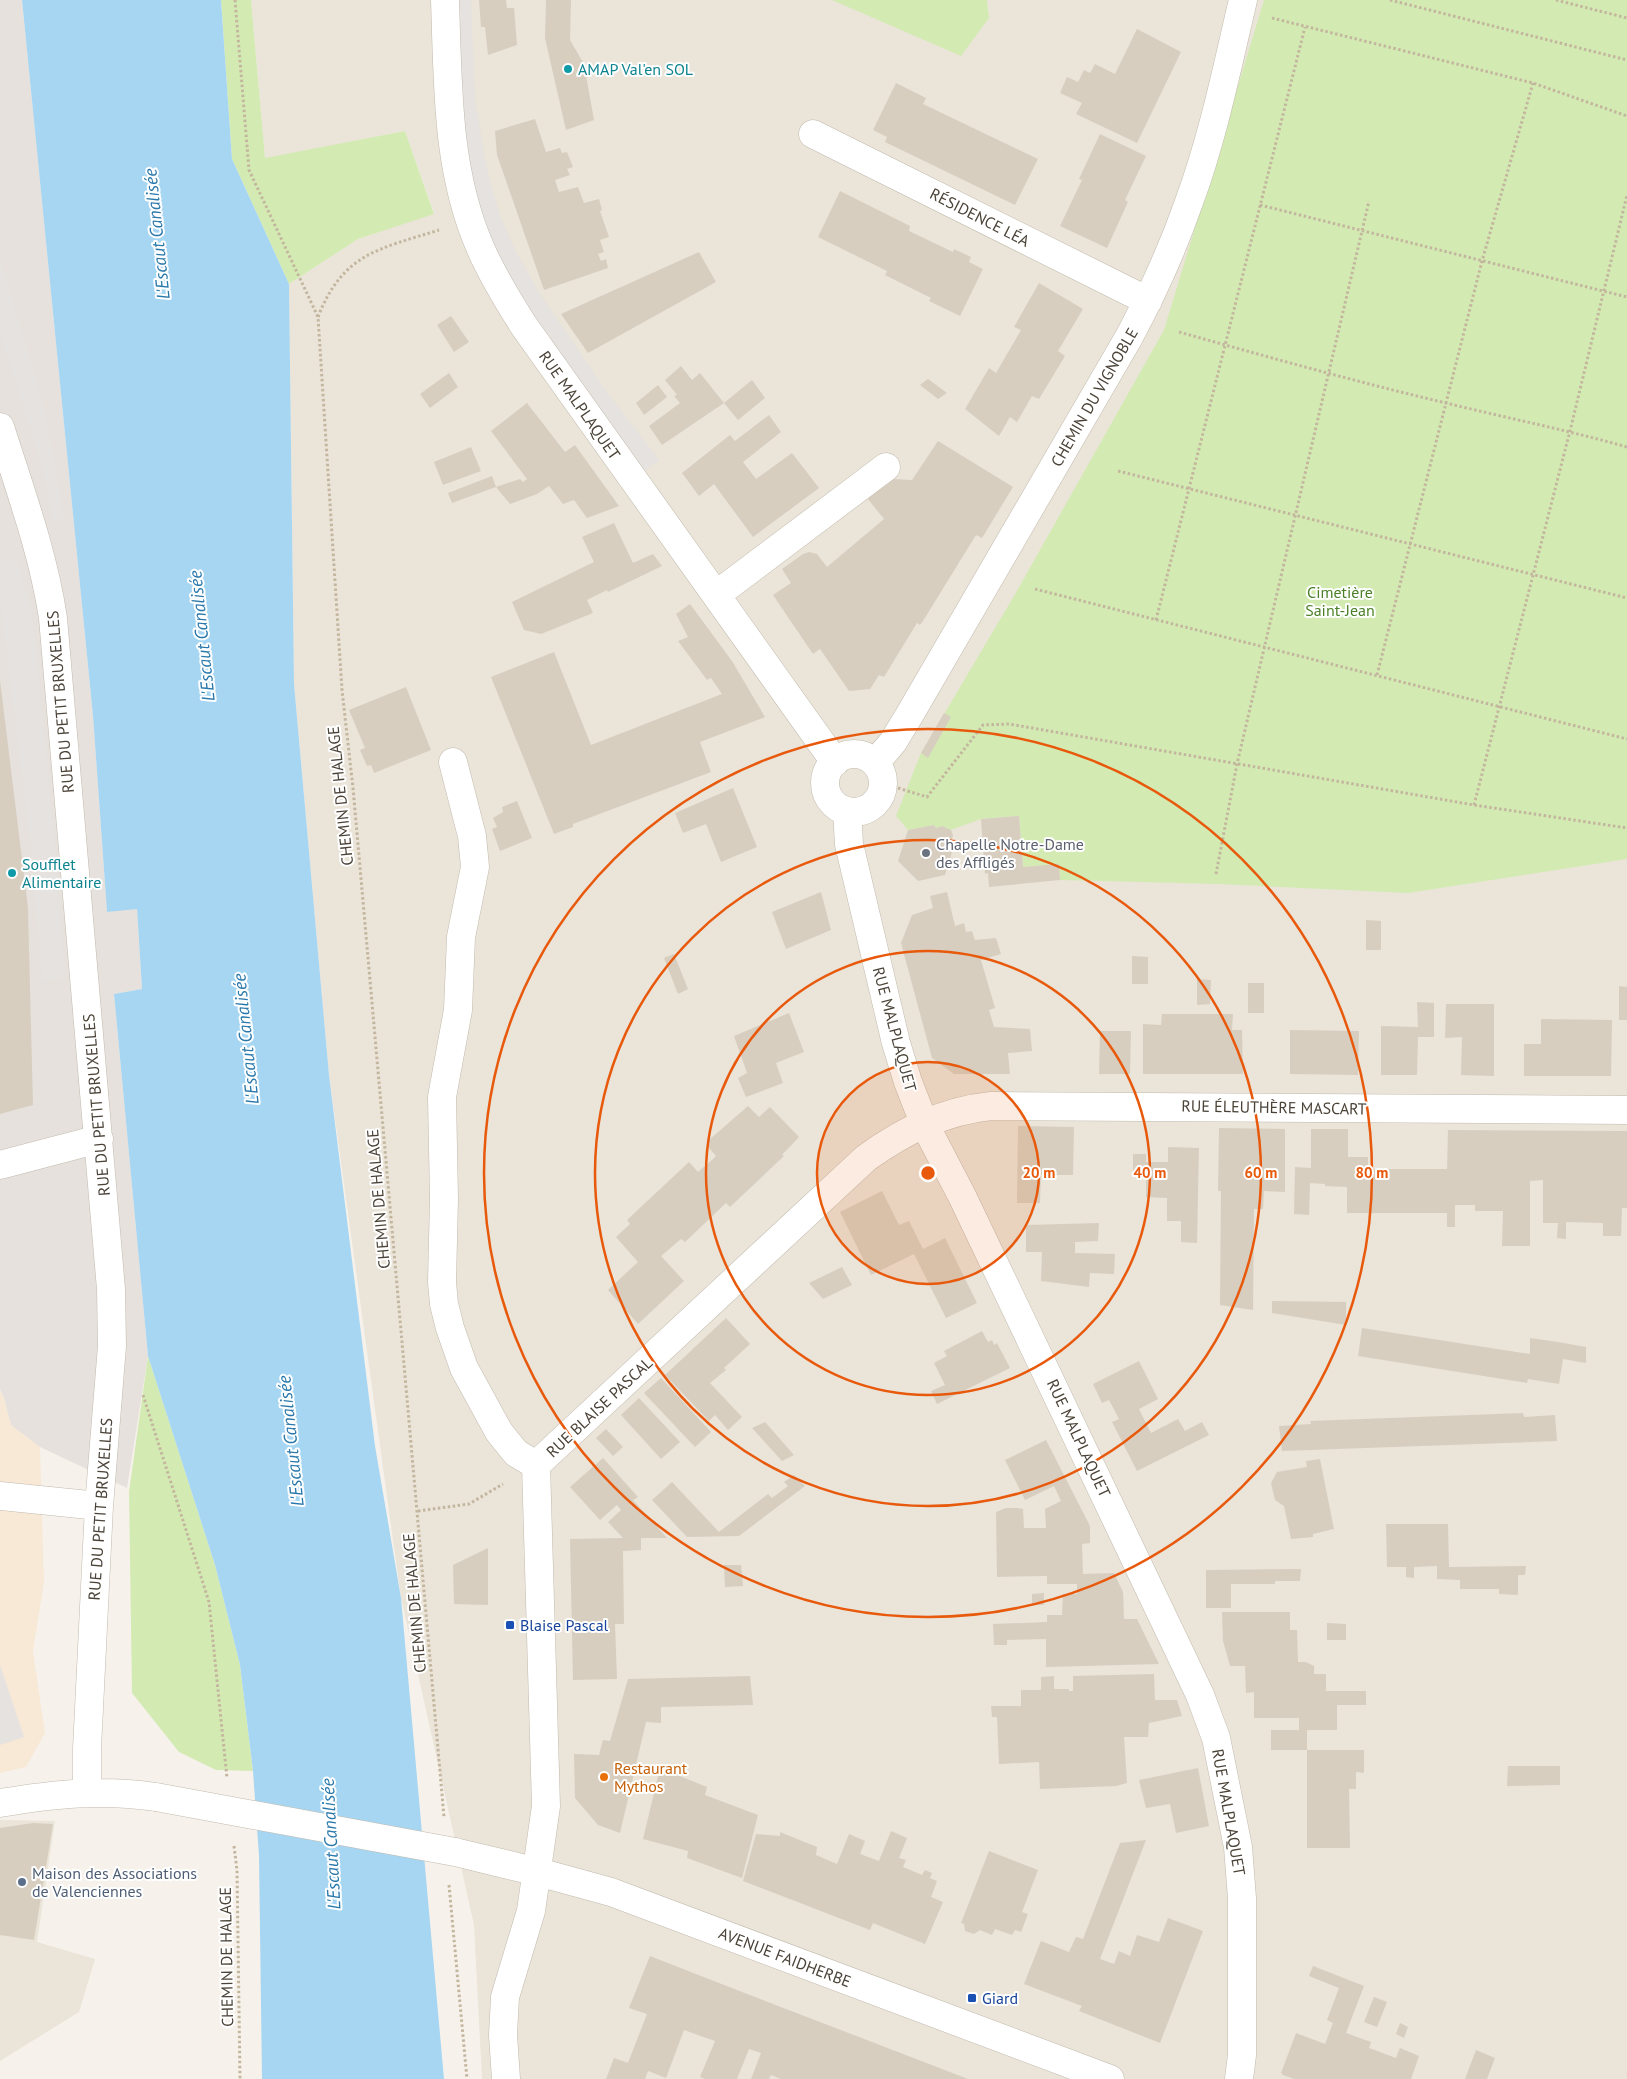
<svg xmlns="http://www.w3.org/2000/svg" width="1627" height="2079" font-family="'PT Sans',sans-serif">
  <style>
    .residential { fill: #eae4d9 }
    .commercial { fill: #f8e9d7 }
    .industrial { fill: #e6e1dc }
    .green { fill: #d3ebb3 }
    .parking { fill: #e5e2df }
    .water { fill: #a7d6f3 }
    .building { fill: #d8cec0 }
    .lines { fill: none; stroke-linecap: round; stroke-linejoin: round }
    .minor-casing { stroke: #c2baad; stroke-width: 29 }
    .path { stroke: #c4b69e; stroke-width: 3; stroke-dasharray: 2.5 2.5; stroke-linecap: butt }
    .minor { stroke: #fff; stroke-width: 28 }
    .minor-bridge-casing { stroke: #c2baad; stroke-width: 29; stroke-linecap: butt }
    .minor-bridge { stroke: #fff; stroke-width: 28 }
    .ring { fill: none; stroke: #e8590c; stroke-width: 2.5 }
    .culture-dot { fill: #0f9aa8; stroke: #fff; stroke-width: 2 }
    .worship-dot { fill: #6b7280; stroke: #fff; stroke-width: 2 }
    .transit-dot { fill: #1a4fb4; stroke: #fff; stroke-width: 2 }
    .food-dot { fill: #e8710a; stroke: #fff; stroke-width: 2 }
    .service-dot { fill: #5c6f8a; stroke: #fff; stroke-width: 2 }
    .labels { text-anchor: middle; stroke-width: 4; stroke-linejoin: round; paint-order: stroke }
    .culture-label { font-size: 16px; fill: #0d838f; stroke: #fff; text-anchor: start }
    .street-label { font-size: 16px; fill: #4b4338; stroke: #fff }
    .park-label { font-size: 16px; fill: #4c8028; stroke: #fff }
    .worship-label { font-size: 16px; fill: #5b616d; stroke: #fff; text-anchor: start }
    .transit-label { font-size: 16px; fill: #164399; stroke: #fff; text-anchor: start }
    .food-label { font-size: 16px; fill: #c56008; stroke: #fff; text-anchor: start }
    .service-label { font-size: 16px; fill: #4e5e75; stroke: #fff; text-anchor: start }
    .water-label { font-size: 18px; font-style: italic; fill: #2978ab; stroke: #fff }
    .centre { fill: #e8590c; stroke: #fff; stroke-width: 2.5 }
    .ring-label { font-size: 15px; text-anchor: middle; font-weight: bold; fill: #e8590c; stroke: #fff; stroke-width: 4; stroke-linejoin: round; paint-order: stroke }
  </style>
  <rect width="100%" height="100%" fill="#f6f2eb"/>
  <path class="residential" d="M251 0H1627V2079H482L474 1925 401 1598 329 1075 294 684 289 284 358 239 434 213 405 131 265 159Z
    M0 1820 55 1821 37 1942 95 1959 79 2012 0 2061Z"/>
  <path class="commercial" d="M0 1389 4 1398 11 1425 40 1447 44 1582 33 1651 45 1733 26 1767 0 1773Z"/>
  <path class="industrial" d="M0 0H22L93 716 107 912 137 908 142 989 114 994 148 1356 127 1488 40 1447 11 1425 4 1398 0 1389Z"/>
  <path class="green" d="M221 0H251L265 158 405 131 434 214 358 239 289 284 232 159Z
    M832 0H987L989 18 961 56Z
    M1264 0H1627V859L1408 893 1218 884 1060 880 1058 864 1023 867 1019 816 981 819 951 830 942 826 936 828 934 825 908 830 896 816 921 753 1014 596 1164 330Z
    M148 1356 215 1565 240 1665 253 1771 216 1770 179 1752 132 1693 129 1492Z"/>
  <path class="parking" d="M455 0H471L475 99 486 165 500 216 516 252 538 291 604 388 659 460 644 471 523 299 499 258 484 222 470 167 460 110Z
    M0 259 43 403 65 520 53 521 42 465 0 333Z
    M16 557 32 612 54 834 65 977 42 981 33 866 0 599V562Z
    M0 1665 24 1737 0 1745Z"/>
  <path class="water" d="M22 0H221L232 159 289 284 294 684 329 1075 375 1446 401 1598 444 2079H262L259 1856 253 1771 240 1665 215 1565 148 1356 114 994 142 989 137 909 107 912 93 716Z"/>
  <path class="building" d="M479 0H506L507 8H514L517 45 488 55 485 27H481Z
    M546 0H571L570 40 584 64 594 120 566 130 545 38Z
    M1137 29 1181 52 1137 143 1076 114 1082 103 1060 93 1067 77 1078 82 1084 70 1090 73 1095 64 1115 74Z
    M896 83 926 98 923 104 1038 159 1015 205 885 142 887 137 873 130Z
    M535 119 546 152 560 148 562 153 567 152 573 167 567 169 570 175 555 180 559 192 578 187 584 203 599 199 602 210 600 211 609 237 600 240 604 252 598 254 601 261 606 259 608 268 544 290 497 155 495 131Z
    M1100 134 1146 156 1125 200 1128 202 1107 248 1060 226 1082 180 1079 179Z
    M840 191 910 226 909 231 953 252 954 249 971 257 969 262 983 269 960 316 929 301 931 298 885 275 887 271 818 237Z
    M699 252 716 282 588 353 561 314Z
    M1039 283 1083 309 1058 351 1065 356 1039 399 1032 396 1017 422 1010 417 999 436 965 409 989 368 996 373 1021 330 1014 327Z
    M451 316 469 342 454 352 437 325Z
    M681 366 692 380 700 373 724 403 662 445 649 426 680 403 674 396 677 395 665 380Z
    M449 373 458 387 430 408 420 394Z
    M928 379 947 393 938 399 920 385Z
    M752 380 765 398 738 420 724 403Z
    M658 385 667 397 644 415 636 403Z
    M527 403 565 452 575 445 619 506 587 518 574 500 563 504 549 486 537 494 510 504 496 487 452 503 448 493 492 476 496 487 520 479 523 482 527 479 491 431Z
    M769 415 781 432 743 462 756 479 792 453 819 488 753 537 714 484 699 496 682 473 730 435 735 441Z
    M938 441 1013 487 982 538 976 535 923 621 920 625 917 623 884 677 879 675 870 689 849 691 820 649 813 654 773 595 791 583 782 569 803 554 809 552 817 554 827 567 884 519 867 498 886 482 894 479 912 480Z
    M471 447 481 471 443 485 434 462Z
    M614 523 633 563 653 554 662 566 608 592 607 590 587 600 593 613 541 634 524 630 512 602 594 562 582 537Z
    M690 604 732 661 765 717 700 742 711 772 573 824V827L554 834 491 677 554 652 591 745 722 694 711 678 707 680 678 641 688 637 676 614Z
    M0 680 28 908 33 1105 0 1114Z
    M406 687 431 750 374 773 371 765 367 766 360 750 365 748 349 710Z
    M944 713 951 717 928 758 921 753Z
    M733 788 757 847 721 862 706 824 683 833 675 813Z
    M517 801 532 838 500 851 492 829 497 827 493 818 503 812 502 807Z
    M1019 816 1023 867 1059 864 1060 880 989 887 988 873 985 874 981 819Z
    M934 825 936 828 942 826 951 830 953 835 951 844 954 846 945 875 918 881 898 861 908 830Z
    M821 892 831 930 786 949 772 912Z
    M947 892 955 926 964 923 966 932 972 931 975 940 996 938 1001 954 981 960 995 1008 989 1010 994 1027 1030 1029 1032 1051 1008 1053 1010 1074H954L932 1058 901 943 912 915 933 908 930 896Z
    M1366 920 1381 921V950H1366Z
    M674 954 688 989 678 994 664 958Z
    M1132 956 1148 957V984H1132Z
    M1197 979 1211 980 1210 1004 1197 1005Z
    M1248 983H1264V1013H1248Z
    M1619 986 1627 987V1020H1619Z
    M1417 1002 1434 1003V1037H1418L1417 1075H1381V1026L1418 1027Z
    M1446 1004H1494V1076L1461 1075 1462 1037 1445 1038Z
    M789 1013 804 1052 776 1063 783 1083 746 1097 738 1078 747 1073 734 1036Z
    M1162 1014H1233L1232 1030H1242L1243 1074H1143V1024L1161 1025Z
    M1541 1019 1612 1020 1611 1076H1524V1044H1541Z
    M1290 1030 1359 1031 1358 1075 1290 1074Z
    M1100 1031H1131L1130 1074H1099Z
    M748 1106 759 1117 770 1107 799 1137 782 1155 784 1156 730 1207 726 1203 685 1242 681 1239 661 1256 684 1281 638 1324 608 1290 638 1262 616 1237 630 1224 627 1220 689 1162 698 1172 713 1159 716 1156 709 1148V1140Z
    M1018 1126 1074 1127 1073 1175H1041L1040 1203H1017Z
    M1219 1128 1285 1129V1192L1264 1191 1263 1209H1254L1253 1310 1220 1305 1221 1191H1218Z
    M1311 1129H1348V1157H1368V1169H1447L1448 1130 1627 1131V1208H1622L1621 1236H1603V1223L1566 1222V1239L1557 1238 1558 1223H1543V1180L1530 1181V1246H1502L1503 1211H1475V1205H1455V1227H1447V1213H1347V1187L1325 1186V1184L1310 1183 1309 1215 1294 1214 1295 1167 1311 1168Z
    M1168 1147 1199 1148 1197 1243 1181 1242V1221H1167V1198L1146 1197V1174L1133 1175V1154H1146V1162H1168Z
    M882 1191 899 1225 909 1221 923 1249 945 1238 977 1303 946 1318 914 1254 871 1275 840 1212Z
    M1099 1223 1098 1241 1075 1242V1253L1115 1254 1114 1274 1090 1273 1089 1287 1041 1281 1042 1252H1026V1225Z
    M842 1267 852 1285 823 1299 809 1283Z
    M1272 1301 1346 1302V1325L1272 1313Z
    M726 1318 750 1344 724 1368 726 1370 710 1383 742 1417 728 1430 715 1415 709 1421 665 1375Z
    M1362 1328 1530 1354V1338L1558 1342 1586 1347V1363L1563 1359 1559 1384 1528 1379 1527 1383 1358 1356Z
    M982 1331 988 1342 992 1340 994 1345 997 1343 1010 1368 937 1404 931 1391 945 1385 934 1363 947 1356 944 1351Z
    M1139 1361 1158 1399 1139 1409 1151 1433 1178 1419 1185 1431 1202 1422 1209 1435 1137 1471 1112 1422 1119 1419 1109 1400 1102 1403 1093 1384Z
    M661 1378 711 1432 695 1447 644 1393Z
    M639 1398 680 1442 661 1459 621 1415Z
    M1523 1413 1524 1417 1555 1415 1557 1441 1282 1451 1279 1426 1311 1424 1310 1421Z
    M765 1422 794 1455 782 1461 752 1428Z
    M606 1429 623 1447 613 1456 596 1438Z
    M1046 1440 1090 1526V1543L1082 1544 1083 1574 1114 1573 1123 1592 1124 1619H1137L1159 1664 1046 1667V1639L1007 1640V1645H994L993 1624 1047 1622V1615H1062L1063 1594H1077V1584H1047V1576L997 1577 996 1512 1006 1508H1017L1023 1509 1024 1528H1046L1045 1509 1061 1501 1054 1486 1025 1500 1005 1460Z
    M603 1458 638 1497 633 1500 667 1538H641V1550L623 1551 624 1624H615L617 1679 573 1680 570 1539 623 1538 608 1522 621 1510 617 1505 600 1520 570 1487Z
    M1320 1459 1334 1529 1313 1534V1537L1291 1539 1284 1506 1275 1500 1271 1483 1277 1472 1307 1467 1306 1461Z
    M794 1475 805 1486 739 1536 687 1537 652 1500 672 1482 719 1532 768 1494 772 1498 788 1486 784 1482Z
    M1386 1524H1448L1449 1567 1526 1566 1525 1575H1518V1595L1499 1594V1589H1460V1580L1437 1579V1566L1414 1567V1578L1406 1577V1567H1387Z
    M488 1548V1605L454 1604 453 1565Z
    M724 1565H741L743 1586 725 1587Z
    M1301 1569 1300 1581H1275V1584H1231V1608H1206V1570Z
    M1044 1593V1605H1032V1594Z
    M1222 1612H1290V1630H1297L1298 1662H1306L1314 1666V1674H1326V1691H1366V1705H1337V1730H1307V1750H1271V1730H1299V1718H1254V1692L1246 1693 1245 1666H1230L1223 1641Z
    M1327 1623 1346 1624V1640H1327Z
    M1154 1674 1155 1700H1177L1182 1716 1149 1723 1148 1737H1124L1127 1783 1116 1786 1040 1789 1039 1762 999 1764 997 1717H992L991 1706H1021V1690H1041V1677L1054 1676V1689H1069V1691H1073V1676Z
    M750 1676 753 1705 661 1707V1723L646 1722 620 1833 598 1825 575 1798 574 1754 599 1755 603 1740 610 1741 628 1679Z
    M1307 1750H1364V1773L1356 1772V1789H1349L1350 1848H1307Z
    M1508 1766H1560V1785L1507 1786Z
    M660 1768 707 1787 705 1795 758 1815 742 1878 687 1858 688 1851 643 1839Z
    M1198 1768 1209 1826 1176 1833 1170 1804 1146 1808 1139 1780Z
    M33 1823 53 1824 34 1940 0 1935V1828Z
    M891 1831 907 1838 899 1858 906 1860 903 1867 922 1875 925 1870 932 1873 930 1878 937 1881 931 1897 943 1902 925 1944 873 1923 870 1930 743 1881 756 1834 780 1836V1832L817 1847 816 1855 837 1864 849 1834 865 1841 860 1854 879 1861Z
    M1146 1840 1100 1959 1114 1964 1119 1951 1130 1956 1137 1935 1159 1942 1168 1918 1203 1931 1160 2043 1079 2011 1082 2006 1024 1984 1041 1941 1069 1952 1076 1937 1083 1939 1120 1843Z
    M989 1851 1038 1870 1022 1912 1028 1914 1021 1932 1015 1930 1012 1935 995 1929 992 1935 980 1930 974 1934 965 1931 964 1924 961 1923Z
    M650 1956 724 1985 968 2079H781L771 2075 769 2079H751L761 2053 749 2049 737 2079H705L700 2077 715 2041 684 2030 666 2078 648 2071 645 2079H606L614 2058 628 2063 647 2014 629 2008Z
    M1313 1966 1364 1986 1346 2033 1371 2042 1369 2048 1396 2058 1400 2048 1419 2056 1411 2079H1294L1283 2075 1281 2073 1296 2033 1325 2044 1333 2023 1327 2020 1339 1988 1309 1976Z
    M1374 1997 1387 2002 1377 2027 1364 2022Z
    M1400 2023 1408 2027 1404 2038 1396 2034Z
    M1476 2050 1495 2058 1487 2079H1465Z"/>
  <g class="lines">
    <g class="minor-casing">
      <path id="minor" d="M445 0C448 83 446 169 480 247 492 275 508 301 524 326L835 762
        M813 134 1148 301
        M0 427C20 490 43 552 53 618L111 1289 112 1346 99 1506 87 1749V1792
        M716 595 886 467
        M825 783a29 29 0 1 1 58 0a29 29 0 1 1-58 0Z
        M453 762 472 836 475 867 461 937 458 1010 442 1097 444 1199 442 1282 444 1304 450 1328 464 1368 499 1432 516 1453 536 1465
        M875 763 893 742 910 714 1129 337C1152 294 1173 248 1189 202 1213 137 1227 68 1243 0
        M847 811 849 844 896 1043 908 1082 924 1123 963 1198 1200 1695 1216 1738 1238 1847 1242 1898V2055L1239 2079
        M0 1165 99 1139
        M0 1496 99 1506
        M0 1803C55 1794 100 1789 156 1797
        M455 1852 538 1872 611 1892 1110 2079
        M506 2079 503 2035 505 1997 531 1911 546 1806 536 1465 866 1158C905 1130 944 1111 991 1106L1627 1110"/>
    </g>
    <path class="path" d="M235 0 249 170 318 317 342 690 353 788 444 1817
      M1390 0 1627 60
      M1556 0 1627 18
      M1272 18 1533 83 1627 116
      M1260 205 1627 297
      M318 317C343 253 379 249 439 230
      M1179 332C1268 357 1357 382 1446 403 1507 418 1567 430 1627 447
      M1118 471 1627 598
      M1035 589 1627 739
      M1156 620 1305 27
      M1377 675 1482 261 1533 83
      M898 788 927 797 983 725 1009 724 1474 805 1627 828
      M1474 805 1570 431 1627 195
      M1216 874 1237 764 1369 201
      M143 1395 209 1602 227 1778
      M418 1511 469 1504 503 1484
      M234 1846 237 1870 240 2079
      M449 1885 467 2079"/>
    <use href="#minor" class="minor"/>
    <g class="minor-bridge-casing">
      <path id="minor-bridge" d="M156 1797 455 1852"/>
    </g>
    <use href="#minor-bridge" class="minor-bridge"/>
  </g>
  <circle cx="928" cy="1173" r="111" fill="#e8590c" fill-opacity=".12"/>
  <g class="ring">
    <circle cx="928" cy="1173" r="111"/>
    <circle cx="928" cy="1173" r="222"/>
    <circle cx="928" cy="1173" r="333"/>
    <circle cx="928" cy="1173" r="444"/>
  </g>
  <g class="culture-dot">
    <circle cx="568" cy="69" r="5"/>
    <circle cx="12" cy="873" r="5"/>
  </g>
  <circle class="worship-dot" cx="926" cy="853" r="5"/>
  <g class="transit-dot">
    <rect x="505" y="1620" width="10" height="10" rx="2.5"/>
    <rect x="967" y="1993" width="10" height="10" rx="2.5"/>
  </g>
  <circle class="food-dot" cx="604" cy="1777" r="5"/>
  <circle class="service-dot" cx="22" cy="1882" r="5"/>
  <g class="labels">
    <g class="culture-label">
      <text x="578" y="75">AMAP Val'en SOL</text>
      <text x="22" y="870">Soufflet<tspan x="22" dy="18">Alimentaire</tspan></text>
    </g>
    <g class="street-label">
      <text transform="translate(980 217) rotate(27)" y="6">RÉSIDENCE LÉA</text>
      <text transform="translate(1094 397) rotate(-60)" y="6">CHEMIN DU VIGNOBLE</text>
      <text transform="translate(580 405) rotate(55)" y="6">RUE MALPLAQUET</text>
      <text transform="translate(60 702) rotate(-95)" y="6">RUE DU PETIT BRUXELLES</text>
      <text transform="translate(340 796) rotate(-96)" y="6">CHEMIN DE HALAGE</text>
      <text transform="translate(895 1029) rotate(75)" y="6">RUE MALPLAQUET</text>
      <text transform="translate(96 1105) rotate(-95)" y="6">RUE DU PETIT BRUXELLES</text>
      <text transform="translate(1274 1107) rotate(1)" y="6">RUE ÉLEUTHÈRE MASCART</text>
      <text transform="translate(378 1199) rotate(-95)" y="6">CHEMIN DE HALAGE</text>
      <text transform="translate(599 1407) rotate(-43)" y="6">RUE BLAISE PASCAL</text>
      <text transform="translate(1079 1438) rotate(65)" y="6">RUE MALPLAQUET</text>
      <text transform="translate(100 1509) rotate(-86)" y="6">RUE DU PETIT BRUXELLES</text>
      <text transform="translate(414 1603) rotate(-95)" y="6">CHEMIN DE HALAGE</text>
      <text transform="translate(1229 1812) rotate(80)" y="6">RUE MALPLAQUET</text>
      <text transform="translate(226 1957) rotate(-91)" y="6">CHEMIN DE HALAGE</text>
      <text transform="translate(785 1957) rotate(21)" y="6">AVENUE FAIDHERBE</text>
    </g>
    <g class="park-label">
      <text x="1340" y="598">Cimetière<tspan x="1340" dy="18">Saint-Jean</tspan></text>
    </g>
    <g class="worship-label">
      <text x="936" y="850">Chapelle Notre-Dame<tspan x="936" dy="18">des Affligés</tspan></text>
    </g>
    <g class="transit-label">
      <text x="520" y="1631">Blaise Pascal</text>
      <text x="982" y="2004">Giard</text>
    </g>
    <g class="food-label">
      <text x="614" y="1774">Restaurant<tspan x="614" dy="18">Mythos</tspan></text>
    </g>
    <g class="service-label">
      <text x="32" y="1879">Maison des Associations<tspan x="32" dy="18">de Valenciennes</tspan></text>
    </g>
    <g class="water-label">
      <text transform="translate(157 234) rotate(-96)" y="6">L'Escaut Canalisée</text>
      <text transform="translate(202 636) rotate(-96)" y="6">L'Escaut Canalisée</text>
      <text transform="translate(246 1039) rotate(-96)" y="6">L'Escaut Canalisée</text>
      <text transform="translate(291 1441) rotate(-96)" y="6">L'Escaut Canalisée</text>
      <text transform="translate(331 1844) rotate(-93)" y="6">L'Escaut Canalisée</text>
    </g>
  </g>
  <circle cx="928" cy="1173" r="8" class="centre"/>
  <g class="ring-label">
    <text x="1039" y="1178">20 m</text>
    <text x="1150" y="1178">40 m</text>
    <text x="1261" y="1178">60 m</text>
    <text x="1372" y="1178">80 m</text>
  </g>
</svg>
